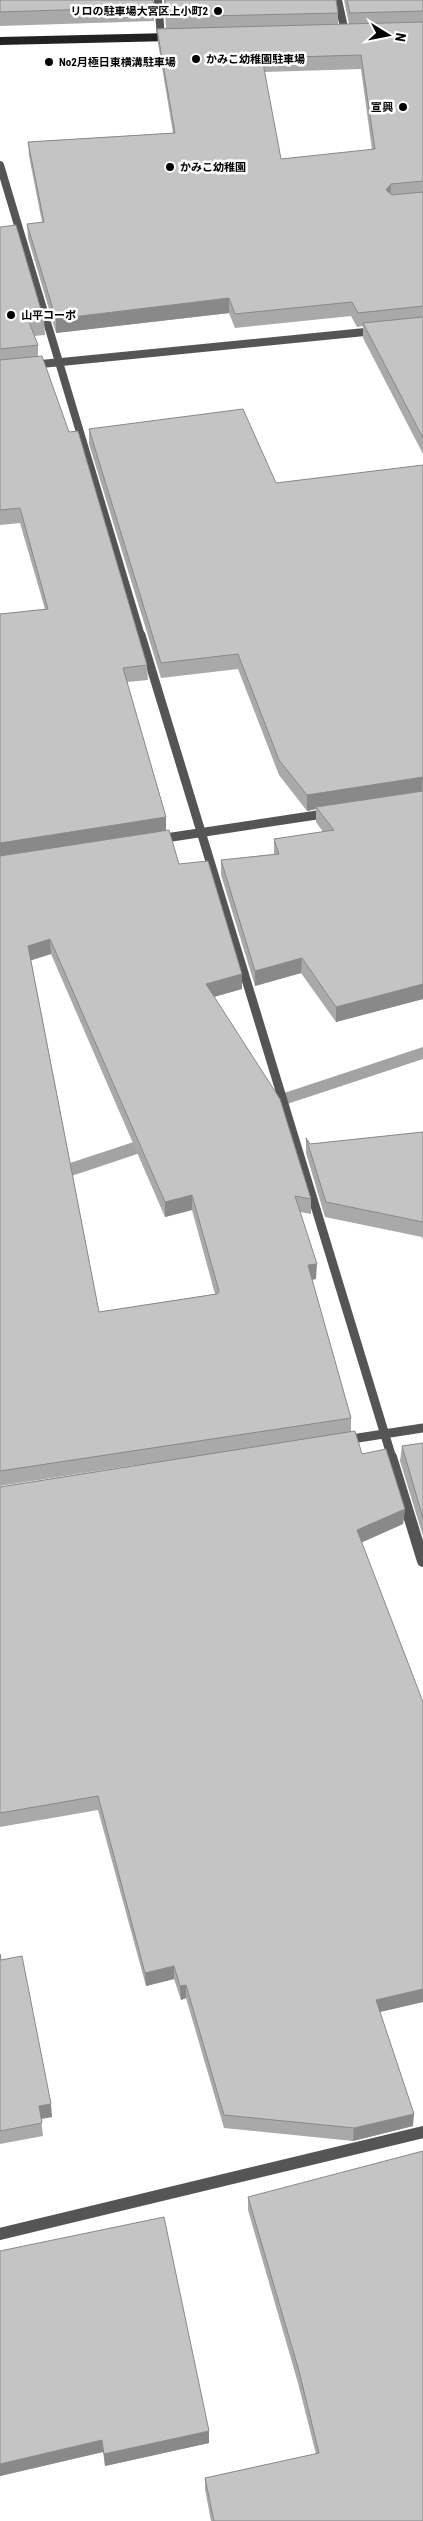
<svg xmlns="http://www.w3.org/2000/svg" width="423" height="2521" font-family="'Roboto Condensed','Noto Sans JP',sans-serif">
  <style>
    .lines { fill: none; stroke-linecap: round; stroke-linejoin: round }
    .stream { fill: #a3a3a3; fill-rule: evenodd }
    .lane { stroke: #555; stroke-width: 8 }
    .street-far2 { stroke: #555; stroke-width: 8 }
    .street-far1 { stroke: #555; stroke-width: 9 }
    .street { stroke: #555; stroke-width: 12 }
    .secondary { stroke: #222; stroke-width: 8 }
    .wall { fill: #a9a9a9; fill-rule: evenodd }
    .shaded-wall { fill: #898989 }
    .building { fill: #c4c4c4; stroke: #898989; fill-rule: evenodd }
    .poi-dot { fill: #000; stroke: #fff; stroke-width: 2 }
    .labels { text-anchor: middle; stroke-width: 5; stroke-linejoin: round; paint-order: stroke }
    .far-poi-label { font-size: 11px; font-weight: bold; fill: #000; stroke: #fff; text-anchor: start }
  </style>
  <rect width="100%" height="100%" fill="#fff"/>
  <g class="lines">
    <path class="stream" d="M423 1047V1059L263 1112 257 1110 254 1106 257 1102Z
      M158 1134 164 1135 167 1140 164 1145 0 1200V1186Z"/>
    <path class="lane" d="M158 0 161 37
      M338 0 345 32"/>
    <path class="street-far2" d="M0 165 141 636
      M31 365 375 331"/>
    <path class="street-far1" d="M141 635 392 1458
      M159 839 330 813
      M345 1440 423 1428"/>
    <path class="street" d="M391 1457 423 1561
      M0 2234 423 2132"/>
    <path class="secondary" d="M0 41 171 37"/>
  </g>
  <path class="wall" d="M0 0 154 7V21L0 26Z
    M164 0H336L338 13V24H349L344 0H423V454L363 338V326L357 327 351 316 235 328 229 313 56 333 28 238 27 224 42 222 29 156 28 142 173 133 158 43 157 29 166 28ZM361 69 372 150 281 159 264 72Z
    M0 227 44 320 45 335 34 336 38 345V356L147 665 148 680 127 682 166 817V831L179 864 242 989 214 997 311 1199V1214L300 1212 316 1279 312 1280 351 1418V1431L362 1454 405 1509 403 1524 362 1542 423 2002 380 2012 413 2126 353 2141 224 2128 186 1998 181 2000 174 1979 146 1986 98 1810 0 1827V1487L155 1462 0 1486V614L45 609 20 523 0 525ZM51 954 165 1217 192 1210 215 1294 99 1312 31 960Z
    M89 429 276 483 423 465V999L336 1022 301 973 255 986 221 875V860L274 854V839L323 832 316 822V809L307 811 279 775 238 669 161 678 89 444Z
    M423 1132V1240L422 1237 325 1217 306 1153V1138L310 1144Z
    M423 1443V1536L400 1461 402 1446Z
    M0 1954 1 1960 52 2117 41 2119 43 2136 0 2144Z
    M248 2197 423 2521H211L205 2489V2478L316 2454 298 2383 248 2210Z
    M0 2251 209 2443 105 2466 103 2452 0 2476Z"/>
  <path class="shaded-wall" d="M391 184 390 198 386 190Z
    M229 298V313L56 333V319Z
    M423 777 422 793 316 807V809L307 811V795Z
    M166 817V832L0 858V843Z
    M50 939 51 954 29 961 28 946Z
    M302 958 301 973 255 986V971Z
    M242 974V989L206 999V984Z
    M423 984V999L336 1022V1007Z
    M192 1195V1210L165 1217V1202Z
    M317 1264 316 1279 308 1280V1265Z
    M405 1509 403 1524 356 1545 357 1530Z
    M174 1966V1979L146 1986 145 1973Z
    M186 1985V1998L181 2000 180 1986Z
    M423 1989V2002L375 2013 376 2000Z
    M51 2104 52 2117 40 2119 39 2106Z
    M414 2114 413 2126 353 2141 354 2128Z
    M209 2431V2443L105 2466 104 2454Z
    M102 2440 103 2452 0 2476V2464Z"/>
  <path class="building" d="M0 0H153L154 7 0 12Z
    M165 0H336L338 13 166 17Z
    M347 0H423V11L350 13Z
    M423 22V181L391 184 386 190 392 195 423 192V306L358 313 352 302 235 314 229 298 56 319 27 224 44 222 28 142 175 133 157 29ZM361 55 375 149 281 159 262 58Z
    M16 225 44 320 29 322 38 345 0 349V227Z
    M423 317V438L363 323Z
    M42 356 69 432 78 431 147 665 123 668 166 817 0 843V614L48 609 20 508 0 510V360Z
    M243 409 276 483 423 465V777L307 795 279 760 238 654 161 663 89 429Z
    M423 791V984L336 1007 302 958 255 971 221 860 279 854 274 839 334 830 316 807Z
    M169 830 179 864 208 861 242 974 206 984 280 1099 311 1199 295 1196 317 1264 308 1265 351 1418 0 1471V856ZM50 939 165 1202 192 1195 219 1291 217 1294 99 1312 28 946Z
    M423 1132V1222L326 1202 306 1138 310 1144Z
    M355 1431 362 1454 386 1449 405 1509 357 1530 423 1702V1989L376 2000 414 2114 354 2128 224 2115 186 1985 180 1986 174 1966 145 1973 98 1796 0 1813V1487Z
    M423 1443V1518L402 1446Z
    M0 1954 1 1960 22 1956 51 2104 39 2106 42 2123 0 2131Z
    M423 2151V2521H214L205 2478 319 2453 299 2371 248 2197Z
    M164 2217 209 2431 104 2454 102 2440 0 2464V2251Z"/>
  <g class="poi-dot">
    <circle cx="218" cy="11" r="5"/>
    <circle cx="196" cy="59" r="5"/>
    <circle cx="49" cy="62" r="5"/>
    <circle cx="403" cy="107" r="5"/>
    <circle cx="170" cy="167" r="5"/>
    <circle cx="11" cy="315" r="5"/>
  </g>
  <g class="labels">
    <g class="far-poi-label">
      <text x="208" y="15" text-anchor="end">リロの駐車場大宮区上小町2</text>
      <text x="206" y="63">かみこ幼稚園駐車場</text>
      <text x="59" y="66">No2月極日東横溝駐車場</text>
      <text x="393" y="111" text-anchor="end">宣興</text>
      <text x="180" y="171">かみこ幼稚園</text>
      <text x="21" y="319">山平コーポ</text>
    </g>
  </g>
  <g transform="translate(388 35) rotate(100)" stroke="#ffffff" stroke-width="4" paint-order="stroke">
  <path d="M0-4L9 19L0 12L-9 19Z" fill="#000000"/>
  <text y="-8" font-size="14" font-weight="bold" text-anchor="middle" fill="#000000">N</text>
  </g>
</svg>
